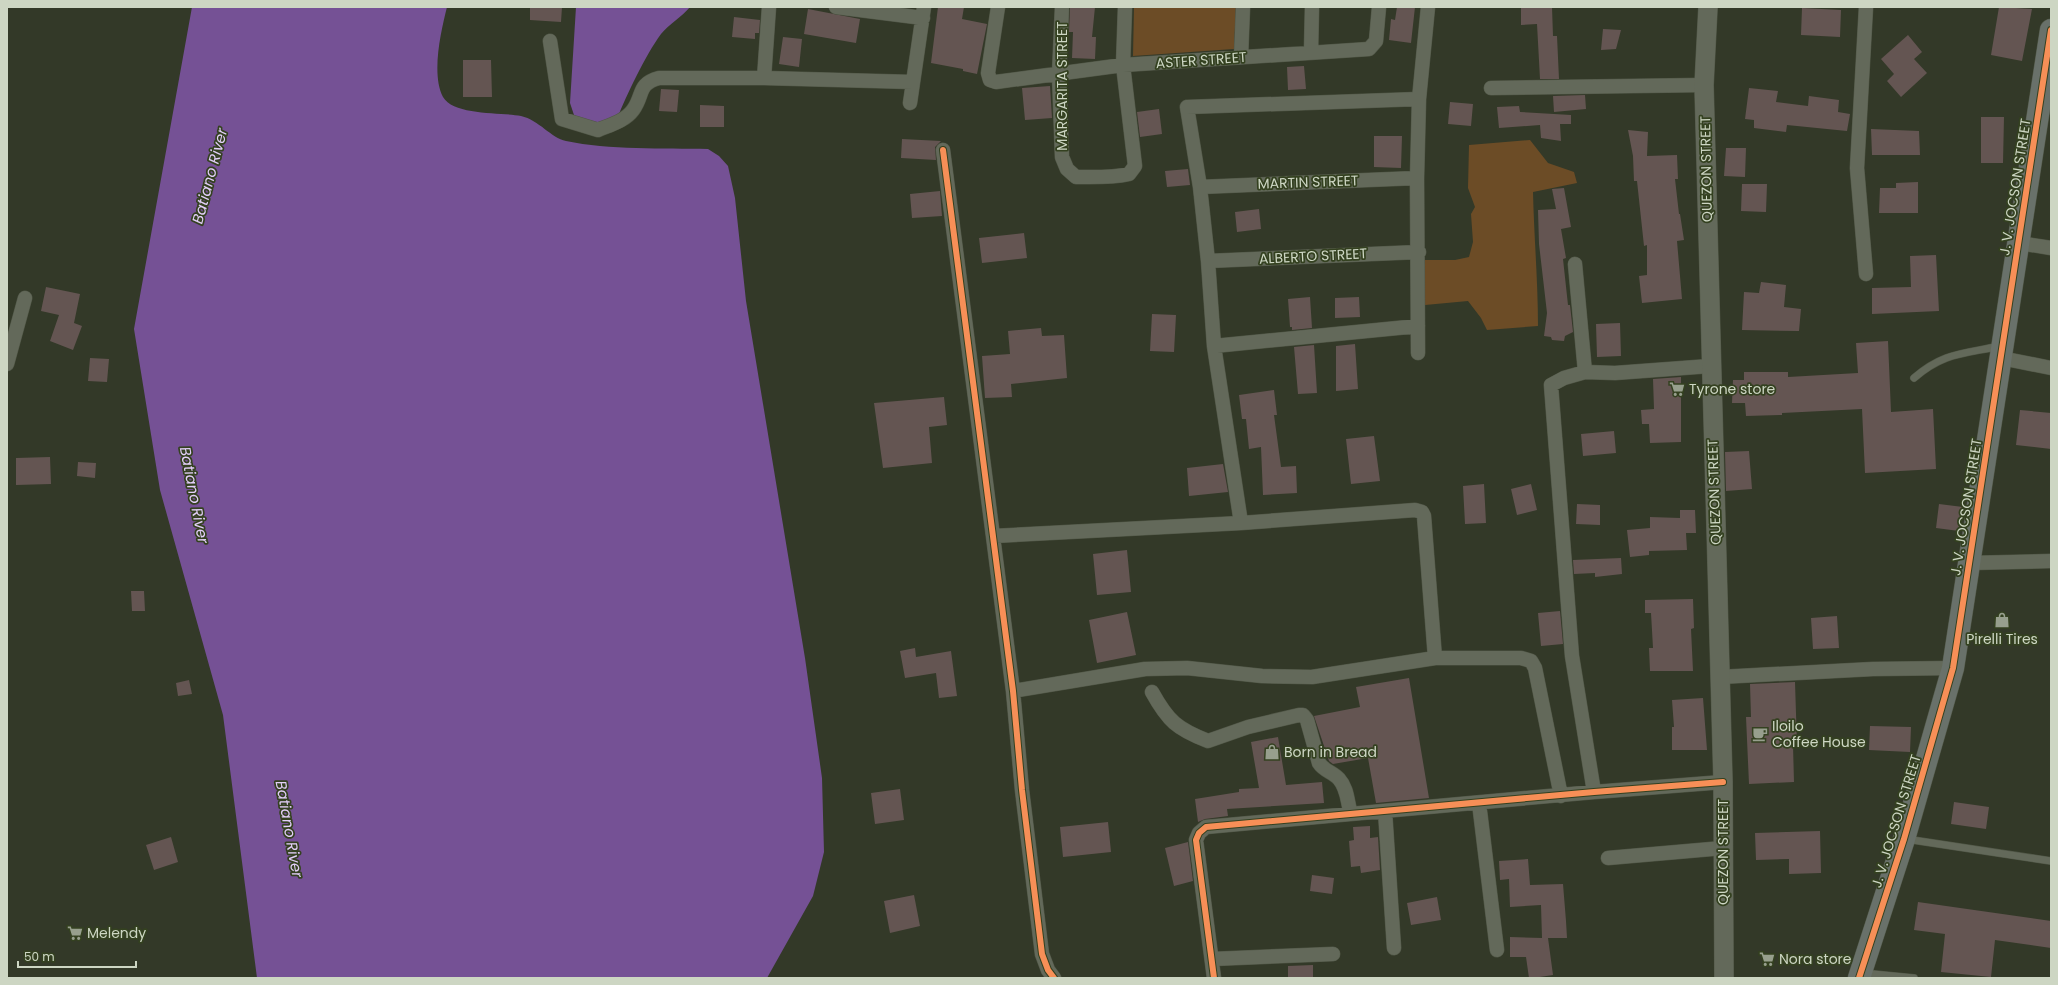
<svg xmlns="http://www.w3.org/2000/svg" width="2058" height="985" font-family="Poppins,sans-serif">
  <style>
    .green { fill: #6c4c26 }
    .water { fill: #755195 }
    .building { fill: #645552 }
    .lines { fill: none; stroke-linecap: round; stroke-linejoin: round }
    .service-casing { stroke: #515747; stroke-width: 8 }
    .minor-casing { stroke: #515747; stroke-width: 15 }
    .secondary-casing { stroke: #515747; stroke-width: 20 }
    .primary-casing { stroke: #515747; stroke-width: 23 }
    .service { stroke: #63695a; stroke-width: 7 }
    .minor { stroke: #63695a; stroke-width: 14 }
    .secondary { stroke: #63695a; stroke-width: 19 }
    .primary { stroke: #69716a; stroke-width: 22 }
    .cycleway-casing { stroke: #344120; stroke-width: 8 }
    .cycleway { stroke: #f78f57; stroke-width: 6 }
    .labels { text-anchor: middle; stroke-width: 3.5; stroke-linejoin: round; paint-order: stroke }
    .street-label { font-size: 14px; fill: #cdd6c3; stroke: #344120 }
    .poi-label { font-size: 14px; fill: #cdd6c3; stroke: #344120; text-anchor: start }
    .water-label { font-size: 15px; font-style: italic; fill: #e3cff9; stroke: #344120 }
  </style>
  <rect width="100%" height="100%" fill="#333928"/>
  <path class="green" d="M1134 7H1236L1234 49 1133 56Z
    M1530 140 1548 163 1574 172 1577 183 1533 192C1534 237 1538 281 1538 326L1487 330 1481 318 1468 301 1425 305V260H1455L1469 257 1473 242 1471 214 1475 207 1468 188 1469 145Z"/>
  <path class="water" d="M192 7H447C441 31 431 74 443 97 454 116 501 112 521 116 539 120 551 138 566 141 609 150 663 148 708 149L719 156 728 166 735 198 746 301 805 658 822 778 824 852 813 896 767 978H257L223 715 160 490 134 329Z
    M576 7H690C682 17 669 24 661 34 645 56 627 94 617 119L599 126 584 122 574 115 570 103Z"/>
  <path class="building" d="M530 7H562L561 22 530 20Z
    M938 7H964L962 19 987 24 977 74 963 71V69L931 63Z
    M1070 7H1095L1092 37H1096L1095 59 1072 58 1073 32H1069Z
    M1397 7H1415L1411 43 1389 40 1391 19 1395 20Z
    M1521 7H1552L1553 36H1557L1559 79H1540L1537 24 1521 25Z
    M1999 7 2032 9 2022 61 1991 55Z
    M1802 8 1841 10 1840 37 1801 35Z
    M808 9 860 19 856 43 804 34Z
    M734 17 760 20 759 33H755V39L732 37Z
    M1603 29 1621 30 1616 49 1601 50Z
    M1908 35 1922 52 1914 59 1927 73 1901 97 1887 81 1894 74 1881 59Z
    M783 37 802 39 799 67 779 64Z
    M463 60H491L492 97H463Z
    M1304 66 1306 89 1288 90 1287 67Z
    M1050 86 1052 118 1025 120 1022 88Z
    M1749 88 1778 91 1776 102 1808 106 1809 96 1839 100 1838 112 1850 114 1847 131 1787 125 1786 132 1754 128V120L1745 119Z
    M661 89 679 90 677 112 659 111Z
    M1585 95 1586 109 1554 112 1553 96Z
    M1450 102 1473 104 1471 126 1448 124Z
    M700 105 724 106V127H700Z
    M1519 106 1520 112 1571 115V124H1560L1561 141 1541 138 1540 125 1499 128 1497 107Z
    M1159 109 1162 134 1140 137 1137 112Z
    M1981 117H2004L2003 163H1981Z
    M1871 129 1919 131 1920 155H1872Z
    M1628 130 1648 132 1647 156 1677 155 1678 179H1675L1679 214H1680L1684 240 1677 241 1682 299 1642 303 1639 276 1647 275V245L1644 246 1637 181H1634L1633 156Z
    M1374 136H1402L1401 168 1374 167Z
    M902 139 941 141 935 147 936 160 901 158Z
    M1726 148H1746L1745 177 1724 176Z
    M1188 169 1190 185 1167 187 1165 171Z
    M1918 182V213H1879L1880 188H1896V183Z
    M1742 184H1767L1766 212 1741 211Z
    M1564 188 1571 227 1561 229 1566 258 1563 259 1568 305H1570L1573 332 1565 336 1564 341 1552 340 1551 337 1544 336 1547 313 1539 244 1538 210 1556 209 1552 189Z
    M940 191 942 216 912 218 910 194Z
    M1259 209 1261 229 1237 232 1235 212Z
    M1024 233 1027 258 982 263 979 238Z
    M1936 255 1939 311 1872 314V288L1911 287 1910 256Z
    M1761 282 1786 285 1784 307 1801 309 1799 331 1742 330 1744 292 1759 293Z
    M46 287 80 294 74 323 82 326 73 350 50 341 59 315 41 311Z
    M1310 297 1312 328 1292 330V327H1290L1288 299Z
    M1359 297 1360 317 1335 318V298Z
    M1152 314 1176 315 1174 352 1150 351Z
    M1620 323 1621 356 1597 357 1596 324Z
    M1041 328 1042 336 1064 335 1067 378 1011 384 1012 397 985 398 982 356 1010 354 1008 331Z
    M1888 341 1891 412 1933 409 1936 469 1865 473 1862 409 1782 413V415L1746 416 1745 403H1732L1733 380H1744V372H1788V377L1858 373 1856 343Z
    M1355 344 1358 389 1336 391V346Z
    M1314 345 1317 393 1298 394 1294 347Z
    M90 358 109 359 107 382 88 381Z
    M1681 377V442L1650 443 1649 424H1642L1641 410 1654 409 1653 379Z
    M1274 390 1277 415H1274L1281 467 1296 466 1297 493 1263 495 1261 447 1249 449 1246 419H1242L1239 395Z
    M944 397 947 425 929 427 932 463 883 468 874 403Z
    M2020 410 2051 413V449L2016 445Z
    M1614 431 1616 453 1583 456 1581 434Z
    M1374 436 1380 481 1351 484 1346 439Z
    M1749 451 1752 489 1726 491 1725 452Z
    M50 457 51 484 16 485V458Z
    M78 462 96 463 95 478 77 476Z
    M1223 464 1228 492 1189 496 1187 468Z
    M1484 484 1486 523 1465 524 1463 486Z
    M1531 484 1537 510 1517 515 1511 489Z
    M1577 504 1600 505V525L1576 524Z
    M1939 504 1963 507 1959 531 1936 528Z
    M1680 510H1695L1696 533H1686L1687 550 1649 551V555L1630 557 1627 530 1650 528V517L1680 518Z
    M1127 550 1131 592 1097 595 1093 554Z
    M1621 558 1622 574 1595 577V573L1574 574 1573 560Z
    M131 591H144L145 611H132Z
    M1693 599 1694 628 1691 629 1693 671H1650L1649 648H1653L1651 613H1645V600Z
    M1560 611 1563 644 1541 646 1538 613Z
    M1127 612 1136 655 1097 663 1089 620Z
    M1837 616 1839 648 1813 649 1811 618Z
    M915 648 916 657 951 651 957 696 939 698 936 673 905 678 900 651Z
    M1409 678 1429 798 1376 803 1368 758 1333 764 1329 761 1314 716 1360 707 1356 687Z
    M189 680 192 694 178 696 176 683Z
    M1795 682 1797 745H1793L1794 782 1749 784 1746 717H1751L1750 684Z
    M1703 698 1707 750H1672V727H1674L1672 700Z
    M1870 726 1911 727 1910 752 1869 750Z
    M1278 737 1286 785 1322 782 1324 803 1227 809 1228 816 1205 819 1198 822 1195 799 1239 792V789L1259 788 1251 742Z
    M900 789 904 820 875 824 871 793Z
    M1954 802 1989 807 1986 829 1951 824Z
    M1108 822 1111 852 1063 857 1060 827Z
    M1370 826V838L1378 837 1380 870 1361 873 1360 866 1351 867 1349 841 1354 840 1353 827Z
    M1820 831 1821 873 1789 874V859L1756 860 1755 833Z
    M171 837 178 862 154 870 146 845Z
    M1188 842 1193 881 1174 886 1165 848Z
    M1528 859 1530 885 1563 884 1566 921 1567 938H1546H1548L1553 975 1533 978H1529L1526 957H1510V937L1542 938 1541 905 1510 907 1509 879 1500 880 1499 861Z
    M1312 875 1334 878 1332 894 1310 891Z
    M914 895 920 926 890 933 884 901Z
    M1437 897 1441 920 1411 925 1407 903Z
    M1918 902 2051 921V948L1995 940 1991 977 1941 972 1945 934 1914 930Z
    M1313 965V978H1288V966Z"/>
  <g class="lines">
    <g class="service-casing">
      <path id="service" d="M1914 378C1944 352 1964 354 2000 346
        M1906 839 2051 861
        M1863 973 1914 978"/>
    </g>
    <g class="minor-casing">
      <path id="minor" d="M836 7 923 18
        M998 7 988 73 990 80 996 82 1123 65 1369 49 1376 41 1379 7
        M1062 7 1059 74 1062 157 1067 169 1076 177C1093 177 1112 178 1129 174L1135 166 1123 65 1125 7
        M1866 7 1857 168 1866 274
        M550 41 562 119 598 130C610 125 625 121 633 110 644 95 637 84 659 78H764L913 82
        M1311 52 1312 7
        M1241 57 1243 7
        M764 78 769 7
        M1491 88 1704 85
        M910 103 924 7
        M943 150 1013 691 1022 790 1042 954 1048 970 1054 978
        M1200 187 1417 178
        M2019 243 2051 248
        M1208 261 1419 252
        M1575 264 1585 372 1615 373 1710 366
        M1214 346 1418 326
        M1418 353 1417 178 1419 99 1428 7
        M2001 358 2051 368
        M7 364 25 298
        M1585 372 1564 378 1551 385 1572 656 1594 792
        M1241 523 1214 346 1208 261 1200 187 1187 107 1419 99
        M994 536 1241 523 1415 510 1422 512 1424 516 1435 658
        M1969 563 2051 561
        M1720 677 1873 669 1953 668
        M1013 691 1145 669 1187 668 1262 676 1312 677 1435 658H1521L1531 661 1535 668 1561 796
        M1152 692C1168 721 1177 729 1208 741L1248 727 1299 715H1303L1307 720 1319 763C1324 771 1333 772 1339 779 1348 789 1347 802 1351 814
        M1479 803 1497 950
        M1385 811 1394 948
        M1608 858 1723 848
        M1212 959 1333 954
        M1214 978 1196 840 1199 833 1206 827 1594 792 1723 782"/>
    </g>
    <g class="secondary-casing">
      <path id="secondary" d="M1708 7 1704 85 1723 782 1724 978"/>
    </g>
    <g class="primary-casing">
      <path id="primary" d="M1859 978 1904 839 1953 668 2051 30"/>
    </g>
    <use href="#service" class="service"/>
    <use href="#minor" class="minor"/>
    <use href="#secondary" class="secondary"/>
    <use href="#primary" class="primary"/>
    <g class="cycleway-casing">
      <path id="cycleway" d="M943 150 1013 691 1022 790 1042 954 1048 970 1054 978
        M1214 978 1196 840 1199 833 1206 827 1594 792 1723 782
        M1859 978 1904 839 1953 668 2051 30"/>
    </g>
    <use href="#cycleway" class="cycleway"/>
  </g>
  <defs>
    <g id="supermarket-bare" transform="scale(1.2)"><path d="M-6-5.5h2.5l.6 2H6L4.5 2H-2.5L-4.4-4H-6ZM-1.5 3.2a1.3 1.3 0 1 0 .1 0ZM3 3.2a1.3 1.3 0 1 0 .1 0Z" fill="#979f8d" stroke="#344120" stroke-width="2.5" paint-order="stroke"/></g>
    <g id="shop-bare" transform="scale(1.2)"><path d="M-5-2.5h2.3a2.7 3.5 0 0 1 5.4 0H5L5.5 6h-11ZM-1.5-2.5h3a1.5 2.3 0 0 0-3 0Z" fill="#979f8d" stroke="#344120" stroke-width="2.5" paint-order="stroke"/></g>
    <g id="cafe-bare" transform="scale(1.2)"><path d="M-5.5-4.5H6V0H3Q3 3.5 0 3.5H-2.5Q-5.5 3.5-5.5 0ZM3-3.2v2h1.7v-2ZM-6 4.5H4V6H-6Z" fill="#979f8d" stroke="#344120" stroke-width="2.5" paint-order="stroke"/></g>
  </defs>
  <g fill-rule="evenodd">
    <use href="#supermarket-bare" x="1677" y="389"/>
    <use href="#shop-bare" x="2002" y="620"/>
    <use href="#cafe-bare" x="1760" y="734"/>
    <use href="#shop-bare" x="1272" y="752"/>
    <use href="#supermarket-bare" x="75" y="933"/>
    <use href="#supermarket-bare" x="1767" y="959"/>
  </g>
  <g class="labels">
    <g class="street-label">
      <text transform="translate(1201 60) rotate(-4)" y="5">ASTER STREET</text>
      <text transform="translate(1062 86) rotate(-90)" y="5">MARGARITA STREET</text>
      <text transform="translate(1706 169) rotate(-91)" y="5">QUEZON STREET</text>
      <text transform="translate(1308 182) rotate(-2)" y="5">MARTIN STREET</text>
      <text transform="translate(2015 187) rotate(-81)" y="5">J. V. JOCSON STREET</text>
      <text transform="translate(1313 256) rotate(-3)" y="5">ALBERTO STREET</text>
      <text transform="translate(1714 492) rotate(-92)" y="5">QUEZON STREET</text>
      <text transform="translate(1966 507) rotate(-81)" y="5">J. V. JOCSON STREET</text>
      <text transform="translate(1896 821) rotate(-73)" y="5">J. V. JOCSON STREET</text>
      <text transform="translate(1723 852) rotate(-90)" y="5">QUEZON STREET</text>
    </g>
    <g class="poi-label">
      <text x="1689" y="394">Tyrone store</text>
      <text x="2002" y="644" text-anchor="middle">Pirelli Tires</text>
      <text x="1772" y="731">Iloilo<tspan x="1772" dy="16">Coffee House</tspan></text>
      <text x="1284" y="757">Born in Bread</text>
      <text x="87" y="938">Melendy</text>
      <text x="1779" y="964">Nora store</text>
    </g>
    <g class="water-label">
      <text transform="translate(210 176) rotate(-75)" y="5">Batiano River</text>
      <text transform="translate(194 495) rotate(79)" y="5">Batiano River</text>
      <text transform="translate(289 829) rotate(80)" y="5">Batiano River</text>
    </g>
  </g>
  <rect width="2058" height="985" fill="none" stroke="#cdd6c3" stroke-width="16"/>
  <path d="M18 961v6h118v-6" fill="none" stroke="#cdd6c3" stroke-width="2"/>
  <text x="24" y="961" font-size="12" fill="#cdd6c3" stroke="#344120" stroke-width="3" paint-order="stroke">50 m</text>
</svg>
